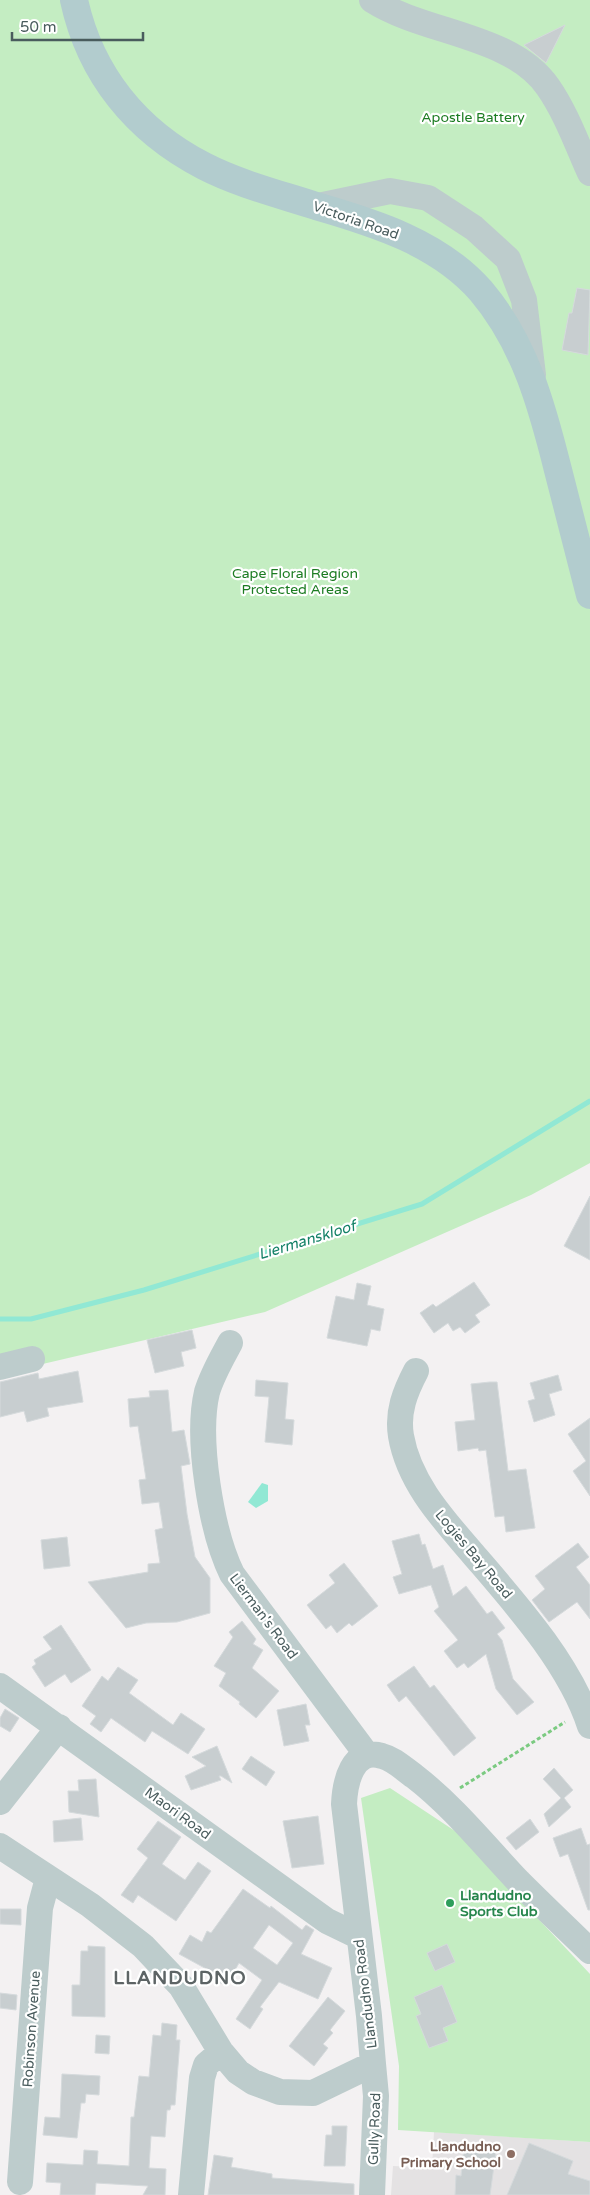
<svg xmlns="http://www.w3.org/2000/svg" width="590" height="2195" font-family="'Varela Round',sans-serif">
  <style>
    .education { fill: #e4e2e3 }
    .green { fill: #c4edc2 }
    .water { fill: #91e8d4 }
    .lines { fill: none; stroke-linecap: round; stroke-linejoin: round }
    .stream { stroke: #91e8d4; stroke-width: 5 }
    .building { fill: #c8ced0; stroke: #d5dadc; fill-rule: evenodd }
    .path { stroke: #7bca81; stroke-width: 3; stroke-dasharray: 4 2.5; stroke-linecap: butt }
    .minor { stroke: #bdcccc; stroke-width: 26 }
    .major { stroke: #b2ccce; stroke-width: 28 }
    .leisure-dot { fill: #2e9e5b; stroke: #fff; stroke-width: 2 }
    .education-dot { fill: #8d6e63; stroke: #fff; stroke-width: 2 }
    .labels { text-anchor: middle; stroke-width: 4.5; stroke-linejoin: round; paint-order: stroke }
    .park-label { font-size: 14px; fill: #1c7c22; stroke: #fff }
    .street-label { font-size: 14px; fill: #495c5d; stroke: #fff }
    .leisure-label { font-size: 14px; font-weight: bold; fill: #27864d; stroke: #fff; text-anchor: start }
    .education-label { font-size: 14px; font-weight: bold; fill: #785e54; stroke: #fff; text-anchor: end }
    .water-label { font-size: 15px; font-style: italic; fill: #138167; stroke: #fff }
    .district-label { font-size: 19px; font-weight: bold; letter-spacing: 1px; fill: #5d6465; stroke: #fff }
  </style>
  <rect width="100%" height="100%" fill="#f3f1f2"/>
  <path class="education" d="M434 2132 590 2142V2195H391L393 2166 432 2168Z"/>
  <path class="green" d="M0 0H590V1163L531 1195 265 1312 0 1374Z
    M390 1788 458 1833 590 1974V2142L398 2130 399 2066 361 1798Z"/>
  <path class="water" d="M262 1483 268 1485V1501L256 1508 248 1502Z"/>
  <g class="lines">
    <path class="stream" d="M0 1319H31L144 1290 422 1204 590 1101"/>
  </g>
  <path class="building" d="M565 25 546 63 524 45Z
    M577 288 590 290 588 355 562 350 569 313H572Z
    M590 1196V1260L564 1246Z
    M474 1282 490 1305 475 1315 480 1322 465 1333 460 1327 453 1331 448 1323 434 1333 420 1313 433 1304 436 1307Z
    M357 1283 371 1286 367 1305 384 1309 380 1331 371 1329 367 1346 327 1338 336 1296 354 1300Z
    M192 1330 196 1348 181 1352 184 1366 155 1373 147 1340Z
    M78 1371 83 1402 47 1408 49 1416 27 1422 24 1411 0 1417V1382L38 1373 39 1379Z
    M558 1375 562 1390 549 1394 555 1415 534 1422 528 1401 535 1399 530 1383Z
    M256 1380 288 1383 285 1419 294 1420 292 1445 265 1442 269 1397 255 1396Z
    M490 1382H497L508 1471 526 1469 535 1528 506 1532 504 1516 495 1517 486 1450 479 1451 478 1448 458 1451 455 1422 475 1420 471 1384Z
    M168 1390 172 1432 184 1430 190 1464 181 1466 187 1514 195 1557 210 1578V1613L177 1622 146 1623 126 1628 88 1582 148 1572V1564L160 1563 155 1530 163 1528 159 1502 142 1504 139 1480 146 1479 138 1426 130 1427 128 1399 150 1397 149 1391Z
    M590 1418V1496L573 1471 586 1461 568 1434Z
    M419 1534 422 1545 425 1544 433 1569 443 1565 453 1596 466 1586 487 1614 492 1611 505 1628 497 1634 502 1640 513 1679 534 1702 517 1715 496 1689 486 1654 468 1668 464 1663 457 1668 444 1651 458 1640 434 1611 439 1607 431 1585 399 1594 393 1577 402 1574 392 1541Z
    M67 1537 70 1566 44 1569 41 1540Z
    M578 1543 589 1557 576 1567 590 1585V1619L577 1602 549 1622 532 1600 545 1589 535 1576Z
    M344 1563 378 1606 352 1626 349 1623 337 1633 331 1625 326 1629 307 1605 335 1583 329 1575Z
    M242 1621 256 1639 253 1644 263 1650 252 1668 279 1691 256 1718 239 1704 240 1702 219 1686 226 1673 214 1666 233 1637 229 1632Z
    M61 1625 91 1670 71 1683 65 1674 45 1687 32 1667 36 1664 34 1660 52 1649 43 1637Z
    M414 1666 430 1688 434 1685 476 1738 454 1756 406 1696 399 1702 387 1685Z
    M118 1667 138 1680 129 1693 173 1725 181 1713 205 1729 188 1754 152 1731 145 1742 111 1718 101 1732 90 1724 96 1716 82 1706 102 1676 108 1681Z
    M306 1704 310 1725H305L309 1741 284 1746 277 1710Z
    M5 1709 19 1718 10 1732 0 1726V1718Z
    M217 1746 232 1783 221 1776H219L221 1780 191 1790 185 1776 206 1766 192 1757Z
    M251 1756 275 1772 266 1786 242 1769Z
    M554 1768 573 1790 564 1798 571 1807 549 1827 544 1814 561 1798 543 1779Z
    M96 1779 99 1817 69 1812 68 1791H79L78 1780Z
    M318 1816 324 1864 292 1868 283 1821Z
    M81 1818 83 1840 54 1842 53 1821Z
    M530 1819 539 1832 516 1850 506 1838Z
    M158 1821 181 1837 162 1864 185 1880 198 1862 211 1871 176 1921 138 1895 133 1903 121 1895 148 1858 137 1849Z
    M581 1828 587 1845 590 1844V1910H588L568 1854 560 1857 553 1838Z
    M243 1889 270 1908 271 1906 302 1930 306 1925 314 1930 301 1954 332 1968 318 1999 279 1982 260 2007 263 2009 250 2029 236 2019 262 1980 239 1963 226 1986 209 1977 212 1972 179 1954 190 1935 202 1942 207 1931 211 1933ZM269 1925 293 1943 277 1965 253 1948Z
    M0 1909H21V1925L0 1924Z
    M447 1944 455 1962 435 1971 427 1953Z
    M88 1946 105 1947V2017L72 2016V1985H80L81 1951H88Z
    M442 1985 457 2022 443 2028 448 2041 429 2048 416 2016 421 2014 414 1997Z
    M0 1993 17 1995 16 2010 0 2008Z
    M328 1997 345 2011 330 2030 333 2033 323 2044 328 2048 314 2066 289 2046Z
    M162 2023 177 2025 176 2040H180L175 2105H171L170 2110H167L165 2137 151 2136 149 2168 166 2169 165 2195H143L148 2186 96 2183 95 2195H60L61 2183 46 2182 47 2163 83 2165 84 2150 98 2151 97 2164 129 2166 131 2117H134L139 2076 149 2077 153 2035 161 2036Z
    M96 2035 110 2036 109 2054 95 2053Z
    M62 2074 100 2076 99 2095 86 2094 85 2103H81L77 2138 43 2135 45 2117 60 2118Z
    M332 2126H347L345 2166H324L326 2135H332Z
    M529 2143 573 2161 568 2174 590 2181V2195H507Z
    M464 2149 496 2152 490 2195H455L456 2175 461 2176Z
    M214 2155 233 2158 231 2167 272 2174V2178L354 2184V2195H208Z"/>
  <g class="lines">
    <path class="path" d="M460 1788 565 1722"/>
    <path class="minor" d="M372 0C425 34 511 34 548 87 566 113 577 144 590 173
      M318 206 390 191 428 198 474 228 508 259 524 300 533 375
      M230 1343C222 1358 212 1375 207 1392 196 1438 211 1531 232 1574L367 1755
      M0 1367 32 1359
      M416 1371C405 1392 397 1412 401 1436 409 1483 444 1520 473 1554 515 1603 570 1664 590 1726
      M0 1686 327 1921 358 1936
      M0 1802 59 1727
      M0 1846 90 1905 143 1946 181 1986 221 2052 238 2072 253 2082 280 2092 313 2093 373 2064 369 2016 344 1804C345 1783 352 1747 382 1756 394 1759 404 1769 414 1776 454 1807 484 1845 519 1882 542 1905 566 1928 590 1951
      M20 2182 40 1908 48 1878
      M191 2195 202 2078 206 2065 221 2052
      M372 2195 376 2096 373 2064"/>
    <path class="major" d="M74 0C90 74 136 131 204 166 239 184 279 194 316 206 375 223 439 243 481 291 525 343 542 406 558 470 569 512 579 553 590 595"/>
  </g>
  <circle class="leisure-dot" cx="450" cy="1903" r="5"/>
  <circle class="education-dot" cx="511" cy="2154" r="5"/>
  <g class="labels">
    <g class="park-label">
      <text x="473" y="122">Apostle Battery</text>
      <text x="295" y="578">Cape Floral Region<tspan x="295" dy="16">Protected Areas</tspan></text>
    </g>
    <g class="street-label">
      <text transform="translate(356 220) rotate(19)" y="5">Victoria Road</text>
      <text transform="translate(474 1554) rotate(50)" y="5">Logies Bay Road</text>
      <text transform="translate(264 1616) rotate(53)" y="5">Lierman's Road</text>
      <text transform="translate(178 1813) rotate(36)" y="5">Maori Road</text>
      <text transform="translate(365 1994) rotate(-97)" y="5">Llandudno Road</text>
      <text transform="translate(31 2029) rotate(-86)" y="5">Robinson Avenue</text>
      <text transform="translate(374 2129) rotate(-88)" y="5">Gully Road</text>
    </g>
    <g class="leisure-label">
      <text x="460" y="1900">Llandudno<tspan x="460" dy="16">Sports Club</tspan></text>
    </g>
    <g class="education-label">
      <text x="501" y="2151">Llandudno<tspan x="501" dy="16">Primary School</tspan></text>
    </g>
    <g class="water-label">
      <text transform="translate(307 1240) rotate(-17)" y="5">Liermanskloof</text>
    </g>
    <g class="district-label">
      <text x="180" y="1984">LLANDUDNO</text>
    </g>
  </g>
  <path d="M12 32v8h131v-8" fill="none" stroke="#495c5d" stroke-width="2.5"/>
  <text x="20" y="32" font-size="15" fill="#495c5d" stroke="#ffffff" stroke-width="4" paint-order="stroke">50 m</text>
</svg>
